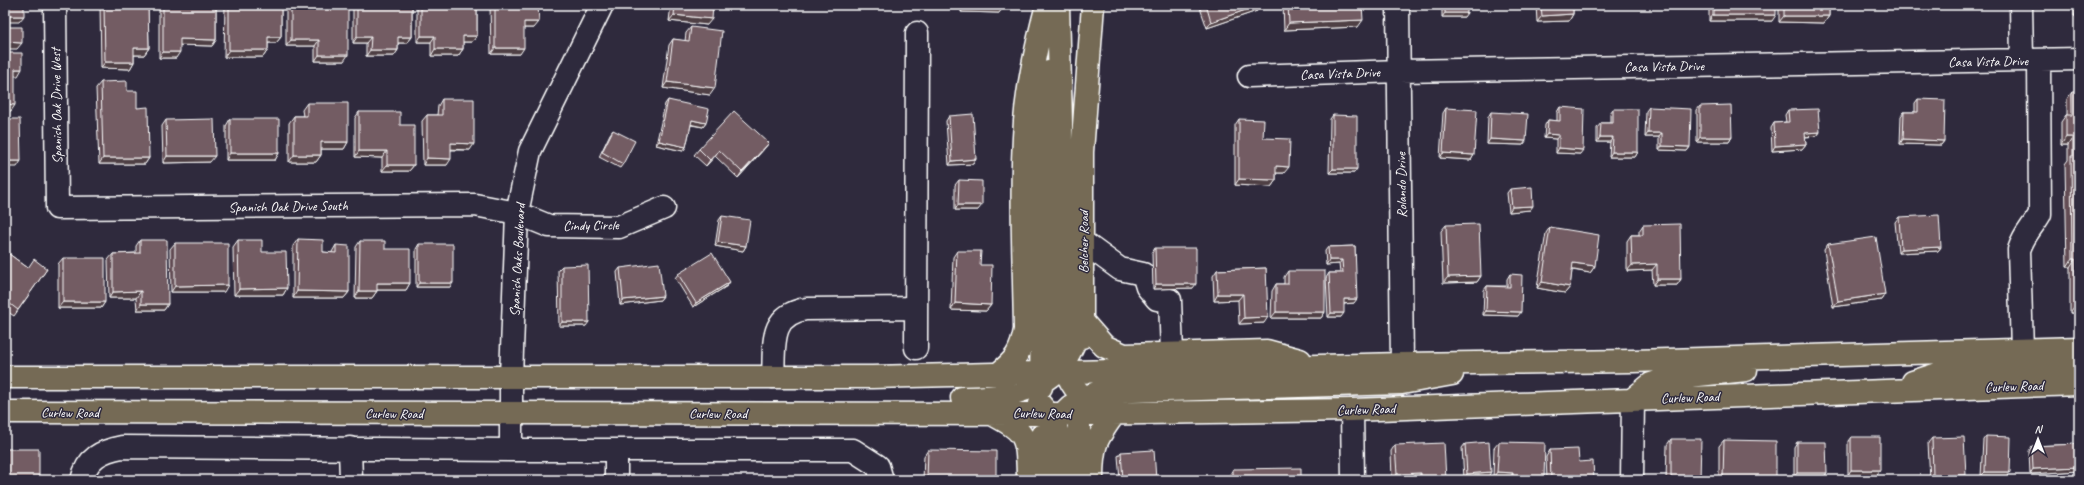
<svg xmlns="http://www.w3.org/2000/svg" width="2084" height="485" font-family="Caveat,sans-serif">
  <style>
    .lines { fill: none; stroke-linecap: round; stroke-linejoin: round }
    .minor-casing { stroke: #fff; stroke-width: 25 }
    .major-casing { stroke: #fff; stroke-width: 25 }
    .minor { stroke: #2f2a3d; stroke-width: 22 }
    .major { stroke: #746b55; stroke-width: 22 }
    .wall { fill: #634e55; stroke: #fff }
    .shaded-wall { fill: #504045; stroke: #fff }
    .building { fill: #735b63; stroke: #fff }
    .labels { text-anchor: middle; stroke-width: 3; stroke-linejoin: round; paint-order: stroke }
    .street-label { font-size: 14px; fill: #fff; stroke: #2f2a3d }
  </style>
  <rect width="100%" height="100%" fill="#2f2a3d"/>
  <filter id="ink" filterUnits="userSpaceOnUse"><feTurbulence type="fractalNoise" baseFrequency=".025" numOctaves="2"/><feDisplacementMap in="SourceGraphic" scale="8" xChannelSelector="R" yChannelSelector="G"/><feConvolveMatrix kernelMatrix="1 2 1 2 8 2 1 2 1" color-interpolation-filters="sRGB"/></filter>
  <g filter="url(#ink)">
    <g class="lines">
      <g class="minor-casing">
        <path id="minor" d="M55 5 57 208 475 205 517 213 549 226 619 227 664 208
          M1398 5 1402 364
          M2021 5 2022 60
          M1249 76 1400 71 2079 59
          M1083 242 1120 269 1143 274 1147 287 1157 299 1170 300 1172 353
          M916 348 917 33
          M2022 350 2019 250C2024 234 2032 228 2040 214L2039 60
          M773 377C775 346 768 315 806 309L915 308
          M1352 410 1353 480
          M350 448 351 480
          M511 450V377L517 213 530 151 602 5
          M82 480C87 458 101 451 122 447L511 450H853L878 466 882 480
          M616 480V450
          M1632 480 1633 399"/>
      </g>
      <g class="major-casing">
        <path id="major" d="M1058 5 1061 123 1060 331C1063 375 1070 399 1115 413 1095 440 1092 446 1092 480
          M1082 337V152L1093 5
          M5 377H872L1402 364 1633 361 2079 348
          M1004 378 998 374C1015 360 1021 353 1025 330 1024 261 1020 190 1025 121 1028 82 1037 43 1047 5
          M1913 382 1947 371 2079 368
          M1041 387C1043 282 1039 177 1048 72
          M962 398C997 398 1040 394 1063 363 1072 351 1077 335 1083 322L1104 346 1124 355 1267 351 1300 360
          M1633 399 1651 384 1670 378 1746 370
          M1040 404C1061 426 1064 451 1064 480
          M5 412 1079 414 1352 410 2079 384
          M990 413C1026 432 1027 435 1028 476
          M1041 436 1042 480
          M1041 450C1057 419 1064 403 1099 392L1402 383 1452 374
          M1079 473V399"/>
      </g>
      <use href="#minor" class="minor"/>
      <use href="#major" class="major"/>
    </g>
    <path class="wall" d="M100 5H148L149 48 144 55H134V62L130 69 101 68Z
      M159 5H216V40L212 46 180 45 176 58H159Z
      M225 5H281V37L276 43H268V50L263 57H224Z
      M286 5H348L344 61H315V46H286Z
      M353 5H412V37L407 43H398V50L394 56H366V43H353Z
      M417 5H477V36L472 42H463V49L458 56H431V42H417Z
      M490 5H538L534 28H524L520 54H491Z
      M671 5H713L707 25 669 21Z
      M961 5H1002L999 13 961 12Z
      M1199 5H1261L1257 11 1207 28Z
      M1283 5H1362L1358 27 1284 30Z
      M1442 5H1467L1464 17H1442Z
      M1536 5H1585L1584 6 1573 7V14L1569 21 1537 22Z
      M1709 5H1776L1772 21H1709Z
      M1779 5H1829V16L1824 23 1779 22Z
      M1919 5H1928L1924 10Z
      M2074 5H2079V16H2074Z
      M691 27 710 95 663 88 669 45 673 39 685 41 686 33Z
      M101 82 127 91 137 108 149 158 145 164H99L96 88Z
      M2072 92 2079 313H2070V267H2067L2065 164 2068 160V145H2061V122L2066 115H2067V99Z
      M442 99 470 150H451L447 165H423L422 121 427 115H437L438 106Z
      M1918 99 1944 141 1941 145 1900 144 1901 116 1904 112H1915V103Z
      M668 100 706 123 703 127 691 125 686 147 683 151 656 145 665 104Z
      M307 103 348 142 344 149H321V155L316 162H289V123L294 116H303L302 110Z
      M1700 106 1732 137 1729 142H1697V110Z
      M1560 107 1580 154 1556 153V139L1544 138 1545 125 1548 120 1557 121V112Z
      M1649 107 1690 147 1687 151 1659 150V137H1645L1646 111Z
      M1446 108 1474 155 1471 160 1440 158 1443 113Z
      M1613 109 1638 152 1635 157H1609L1610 142H1597V128L1601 123H1610V113Z
      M1788 110 1820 132 1817 136 1805 137 1806 144 1802 149 1772 151 1771 128 1774 123 1786 122 1785 115Z
      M359 112 400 125 414 165 409 171H382V158L355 157V118Z
      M1491 112 1526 141 1523 145 1487 144 1488 117Z
      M1333 115 1354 173H1329L1330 119Z
      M949 116 976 159 973 164 949 165 946 121Z
      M230 119 279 153 275 160H226V126Z
      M1239 119 1263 138 1284 173H1276V180L1271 187 1235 185V125Z
      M166 120 210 162 163 163 162 126Z
      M613 130 623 164 620 168 599 157 610 134Z
      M699 149H764L738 178 715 156 706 166 694 155Z
      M959 180 978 210H955V185Z
      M1510 189 1530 210 1509 212 1507 193Z
      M722 216 746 246 743 251 715 246 719 220Z
      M1899 217 1941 247 1938 251 1898 253 1895 222Z
      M1446 225 1481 276 1477 282 1443 283 1441 231Z
      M1643 225 1681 279 1677 285H1653L1652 270 1627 271V241L1631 235H1639V231Z
      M1550 227 1595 266 1590 273 1572 270 1570 287 1565 293 1537 288 1546 233Z
      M298 239 323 252 332 253V252L336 245 349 292 344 298H293V246Z
      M140 240 168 304 164 310H137L136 298H109L108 260 113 254 136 253V246Z
      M238 240 262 252 287 288 283 295H234L233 247Z
      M360 241 385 249 410 283 406 290H377V291L372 298H355L356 247Z
      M175 243 224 292H171L170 249Z
      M419 244 450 287H416V249Z
      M1828 244 1885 294 1881 300 1833 307 1824 250Z
      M1355 246 1354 303 1344 304 1341 317H1328L1326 278 1329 273H1340L1339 264 1326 265 1325 251 1328 247Z
      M1155 248 1193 288 1153 289 1152 253Z
      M5 251 28 268 47 269 14 316 5 310Z
      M957 251 980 265 991 305 986 311 951 310 953 257Z
      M63 258 105 302 101 308H58V264Z
      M562 266 586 326H559L558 270Z
      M620 268 663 296 660 300 620 305 617 272Z
      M1266 268 1264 323 1239 324 1238 300 1214 301 1213 276 1217 270Z
      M1288 271 1325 312 1321 318H1271L1272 291 1276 284H1284V277Z
      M678 274 727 286 693 307 675 278Z
      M1510 274 1518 316 1483 315 1484 290 1487 286H1507V279Z
      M1986 436 2007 477 1981 476 1983 440Z
      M1851 437 1880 470 1877 475H1848V441Z
      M1932 438 1963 479 1930 480 1928 443Z
      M1671 439 1700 480H1666L1667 445Z
      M1724 440 1776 479 1775 480H1719V446Z
      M1499 442 1544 480H1509V479L1493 478 1494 448Z
      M1797 442 1827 473 1824 477H1794V447Z
      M1465 444 1488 477 1464 478 1462 448Z
      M2079 444V471L2030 474 2029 451 2032 446Z
      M1395 445 1446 480H1417V479L1392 480 1391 451Z
      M928 450 996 480H923L924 456Z
      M1550 450 1579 462 1594 480H1547L1546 457Z
      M1121 452 1156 480H1120L1118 456Z
      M1233 469 1301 480H1229V476Z"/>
    <path class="shaded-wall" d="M1260 5H1261L1257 11 1207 28 1211 22Z
      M1569 5H1585L1584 6 1568 7Z
      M964 8 1002 9 999 13 961 12Z
      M2079 10V16H2074Z
      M1445 13H1467L1464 17H1442Z
      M1573 14 1569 21 1537 22 1542 16Z
      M674 15 712 19 707 25 669 21Z
      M1713 15H1776L1772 21H1709Z
      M9 16H24L19 22H5Z
      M1784 16H1829L1824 23 1779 22Z
      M1363 20 1358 27 1284 30 1289 23Z
      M524 22H539L534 28H520Z
      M421 36H435L431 42H417Z
      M463 36H477L472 42H458Z
      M268 37H281L276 43H263Z
      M357 37H371L366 43H353Z
      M398 37H412L407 43H394Z
      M180 39 216 40 212 46 176 45Z
      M291 40H319L315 46H286Z
      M5 42 22 43 17 49H5Z
      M134 48H149L144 55H130Z
      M495 48H524L520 54H491Z
      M435 49H463L458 56H431Z
      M229 50H268L263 57H224Z
      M370 50H398L394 56H366Z
      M163 52H180L176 58H159Z
      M319 55H348L344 61H315Z
      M105 62H134L130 69 101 68Z
      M15 69H22L18 76H11Z
      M667 82 715 88 710 95 663 88Z
      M5 104 15 105 11 111H5Z
      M692 120 706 123 703 127 689 124Z
      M1820 132 1817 136 1802 137 1805 133Z
      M1648 133H1662L1659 137H1645Z
      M1547 134 1559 135 1556 139 1544 138Z
      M1600 137H1613L1610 142H1597Z
      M1700 137H1732L1729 142H1697Z
      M2066 137H2073L2068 145H2061Z
      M1490 139 1526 141 1523 145 1487 144Z
      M1903 139 1944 141 1941 145 1900 144Z
      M659 141 686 147 683 151 656 145Z
      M321 142H348L344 149H316Z
      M451 143 474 144 470 150 447 149Z
      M769 143 764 149 738 178 742 172Z
      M1806 144 1802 149 1772 151 1775 146Z
      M1662 146 1690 147 1687 151 1659 150Z
      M1559 148 1583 150 1580 154 1556 153Z
      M719 150 715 156 706 166 710 160Z
      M359 151H387L382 158 355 157Z
      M1612 152H1638L1635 157H1609Z
      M230 153H279L275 160H226Z
      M1443 153 1474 155 1471 160 1440 158Z
      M294 155H321L316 162H289Z
      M167 156H215L210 162 163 163Z
      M103 158H149L145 164H99Z
      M427 158 451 159 447 165H423Z
      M976 159 973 164 949 165 952 161Z
      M5 161H21L17 167H5Z
      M387 165H414L409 171H382Z
      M1276 166 1289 167 1284 173H1272Z
      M1333 169H1357L1354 173H1329Z
      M1239 179 1276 180 1271 187 1235 185Z
      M958 205H982L978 210H955Z
      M1533 206 1530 210 1509 212 1512 207Z
      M718 242 746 246 743 251 715 246Z
      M1941 247 1938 251 1898 253 1901 249Z
      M2072 259H2075L2070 267H2067Z
      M1329 260H1342L1339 264 1326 265Z
      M1573 263 1595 266 1590 273 1569 269Z
      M1657 264 1652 270 1627 271 1632 265Z
      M1481 276 1477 282 1443 283 1448 277Z
      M1657 279H1681L1677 285H1653Z
      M730 282 727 286 693 307 696 303Z
      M1542 282 1570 287 1565 293 1537 288Z
      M377 283H410L406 290H372Z
      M419 283H453L450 287H416Z
      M1156 284H1196L1193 288 1153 289Z
      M228 285 224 292H171L175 286Z
      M287 288 283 295H234L239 289Z
      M141 291 136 298H109L113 292Z
      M297 291 349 292 344 298H293Z
      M359 291H377L372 298H355Z
      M1218 294H1243L1238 300 1214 301Z
      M1885 294 1881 300 1833 307 1838 301Z
      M663 296 660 300 620 305 623 300Z
      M1344 299H1357L1354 303 1341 304Z
      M63 302H105L101 308H58Z
      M955 303 991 305 986 311 951 310Z
      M141 304H168L164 310H137Z
      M2076 306H2079V313H2070Z
      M1486 311 1521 312 1518 316 1483 315Z
      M1276 312H1325L1321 318H1271Z
      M1331 313H1344L1341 317H1328Z
      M1268 317 1264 323 1239 324 1244 318Z
      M562 322H589L586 326H559Z
      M2079 467V471L2030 474 2033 469Z
      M1851 470H1880L1877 475H1848Z
      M1491 472 1488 477 1464 478 1467 474Z
      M1497 472 1513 473 1509 479 1493 478Z
      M1985 472H2010L2007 477 1981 476Z
      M1421 473 1417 479 1392 480 1397 474Z
      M1797 473H1827L1824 477H1794Z
      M1966 475 1963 479 1930 480 1933 476Z
      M1723 478 1776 479 1775 480H1722Z
      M927 479H941V480H927Z"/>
    <path class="building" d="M5 5H24V16H9V27H22V43L5 42Z
      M104 5H148L149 48H134V62H105Z
      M163 5H216V40L180 39V52H163Z
      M229 5H281V37H268V50H229Z
      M291 5H348V55H319V40H291Z
      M357 5H412V37H398V50H370L371 37H357Z
      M421 5H477V36H463V49H435V36H421Z
      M495 5H538L539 22H524V48H495Z
      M675 5H713L712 19 674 15Z
      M964 5H1002V9L964 8Z
      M1206 5H1260L1211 22Z
      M1288 5H1362L1363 20 1289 23Z
      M1445 5H1467V13H1445Z
      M1541 5H1573V14L1542 16Z
      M1713 5H1776V15H1713Z
      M1784 5H1829V16H1784Z
      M691 27 722 31 715 88 667 82 673 39 689 41Z
      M5 53H22V69H15V105L5 104Z
      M127 81V91H137V108L148 107 149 158H103L101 82Z
      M2072 92H2079V306H2076L2075 259H2072L2071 156H2073V137H2066V115H2072Z
      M442 99H474V144L451 143V159L427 158V115H442Z
      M1918 99 1945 100 1944 141 1903 139 1904 112H1918Z
      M668 100 709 109 706 123 692 120 686 147 659 141Z
      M307 103H348V142H321V155H294V116H307Z
      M1731 105 1732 137H1700V106Z
      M1560 107 1584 109 1583 150 1559 148V135L1547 134 1548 120 1560 121Z
      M1649 107 1691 109 1690 147 1662 146V133H1648Z
      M1446 108 1477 110 1474 155 1443 153Z
      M1613 109H1638V152H1612L1613 137H1600L1601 123H1613Z
      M1818 109 1820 132 1805 133 1806 144 1775 146 1774 123 1789 122 1788 110Z
      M734 111 769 143 742 172 719 150 710 160 699 149Z
      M359 112H400V125H414V165H387V151H359Z
      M1491 112 1528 114 1526 141 1490 139Z
      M973 114 976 159 952 161 949 116Z
      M1333 115 1357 116V169H1333Z
      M5 119H20L21 161H5Z
      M214 119 215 156H167L166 120Z
      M230 119H279V153H230Z
      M1239 119 1264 120 1263 138 1290 139 1289 167 1276 166V180L1239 179Z
      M613 130 635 141 623 164 602 152Z
      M959 180 982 181V205H958Z
      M1532 187 1533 206 1512 207 1510 189Z
      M1939 215 1941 247 1901 249 1899 217Z
      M722 216 750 220 746 246 718 242Z
      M1479 224 1481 276 1448 277 1446 225Z
      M1680 224 1681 279H1657V264L1632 265 1631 235H1643V225Z
      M1550 227 1599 235 1595 266 1573 263 1570 287 1542 282Z
      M1876 237 1885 294 1838 301 1828 244Z
      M298 239 323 240V252L336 253V245L349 246V292L297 291Z
      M140 240H167L168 304H141V291L113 292V254L140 253Z
      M238 240H262V252H286L287 288 239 289Z
      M360 241H385V249H410V283H377V291H359Z
      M175 243H228V285L175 286Z
      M419 244H453V283H419Z
      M1355 246 1357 299H1344V313H1331L1329 273H1343L1342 260H1329L1328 247Z
      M1155 248H1196V284H1156Z
      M5 251 28 268 34 259 47 269 18 310 5 300Z
      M957 251H981L980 265H992L991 305 955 303Z
      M712 253 730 282 696 303 678 274Z
      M63 258H105V302H63Z
      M659 263 663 296 623 300 620 268Z
      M588 265 589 322H562V266Z
      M1266 268 1268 317 1244 318 1243 294H1218L1217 270Z
      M1288 271H1325V312H1276V284H1288Z
      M1510 274 1522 275 1521 312 1486 311 1487 286 1510 287Z
      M1986 436 2011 437 2010 472H1985Z
      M1851 437H1880V470H1851Z
      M1964 437 1966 475 1933 476 1932 438Z
      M1671 439H1701L1700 480H1671Z
      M1724 440 1776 441V479L1723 478Z
      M1489 442 1491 472 1467 474 1465 444Z
      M1499 442 1545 443 1544 480H1513V473L1497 472Z
      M1797 442H1826L1827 473H1797Z
      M1444 443 1446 480H1421V473L1397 474 1395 445Z
      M2079 444V467L2033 469 2032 446Z
      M5 449H39V480H5Z
      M1578 449 1579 462 1593 461 1594 480H1551L1550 450Z
      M928 450 996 451V480H941V479H927Z
      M1154 450 1156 480H1123L1121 452Z
      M1301 468V480H1233V469Z
      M131 478 180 479V480H131Z
      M825 478 847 479V480H825Z
      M547 479 578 480H547Z"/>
  </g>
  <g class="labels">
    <g class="street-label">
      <text transform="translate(1988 61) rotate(-1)" y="5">Casa Vista Drive</text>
      <text transform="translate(1664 66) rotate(-1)" y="5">Casa Vista Drive</text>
      <text transform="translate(1340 73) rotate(-2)" y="5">Casa Vista Drive</text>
      <text transform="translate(56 106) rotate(-91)" y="5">Spanish Oak Drive West</text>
      <text transform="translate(1401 185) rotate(-91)" y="5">Rolando Drive</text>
      <text transform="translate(288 206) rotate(-1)" y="5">Spanish Oak Drive South</text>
      <text transform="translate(591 225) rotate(-1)" y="5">Cindy Circle</text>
      <text transform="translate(1083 242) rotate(-90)" y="5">Belcher Road</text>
      <text transform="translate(517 260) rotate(-87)" y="5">Spanish Oaks Boulevard</text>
      <text transform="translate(2014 386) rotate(-2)" y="5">Curlew Road</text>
      <text transform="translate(1690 397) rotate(-2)" y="5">Curlew Road</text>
      <text transform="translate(1366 409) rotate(-2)" y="5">Curlew Road</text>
      <text x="70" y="417">Curlew Road</text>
      <text x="394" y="418">Curlew Road</text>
      <text x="718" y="418">Curlew Road</text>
      <text transform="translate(1042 413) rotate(1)" y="5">Curlew Road</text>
    </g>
  </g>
  <rect width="2084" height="485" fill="none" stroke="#2f2a3d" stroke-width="20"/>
  <rect x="10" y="10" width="2064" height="465" fill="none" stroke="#fff" stroke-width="1.5" filter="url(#ink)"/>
  <g transform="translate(2038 439)" stroke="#2f2a3d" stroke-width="3" paint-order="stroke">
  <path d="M0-3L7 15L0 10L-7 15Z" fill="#ffffff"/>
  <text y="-6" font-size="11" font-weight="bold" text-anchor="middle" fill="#ffffff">N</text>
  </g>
</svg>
